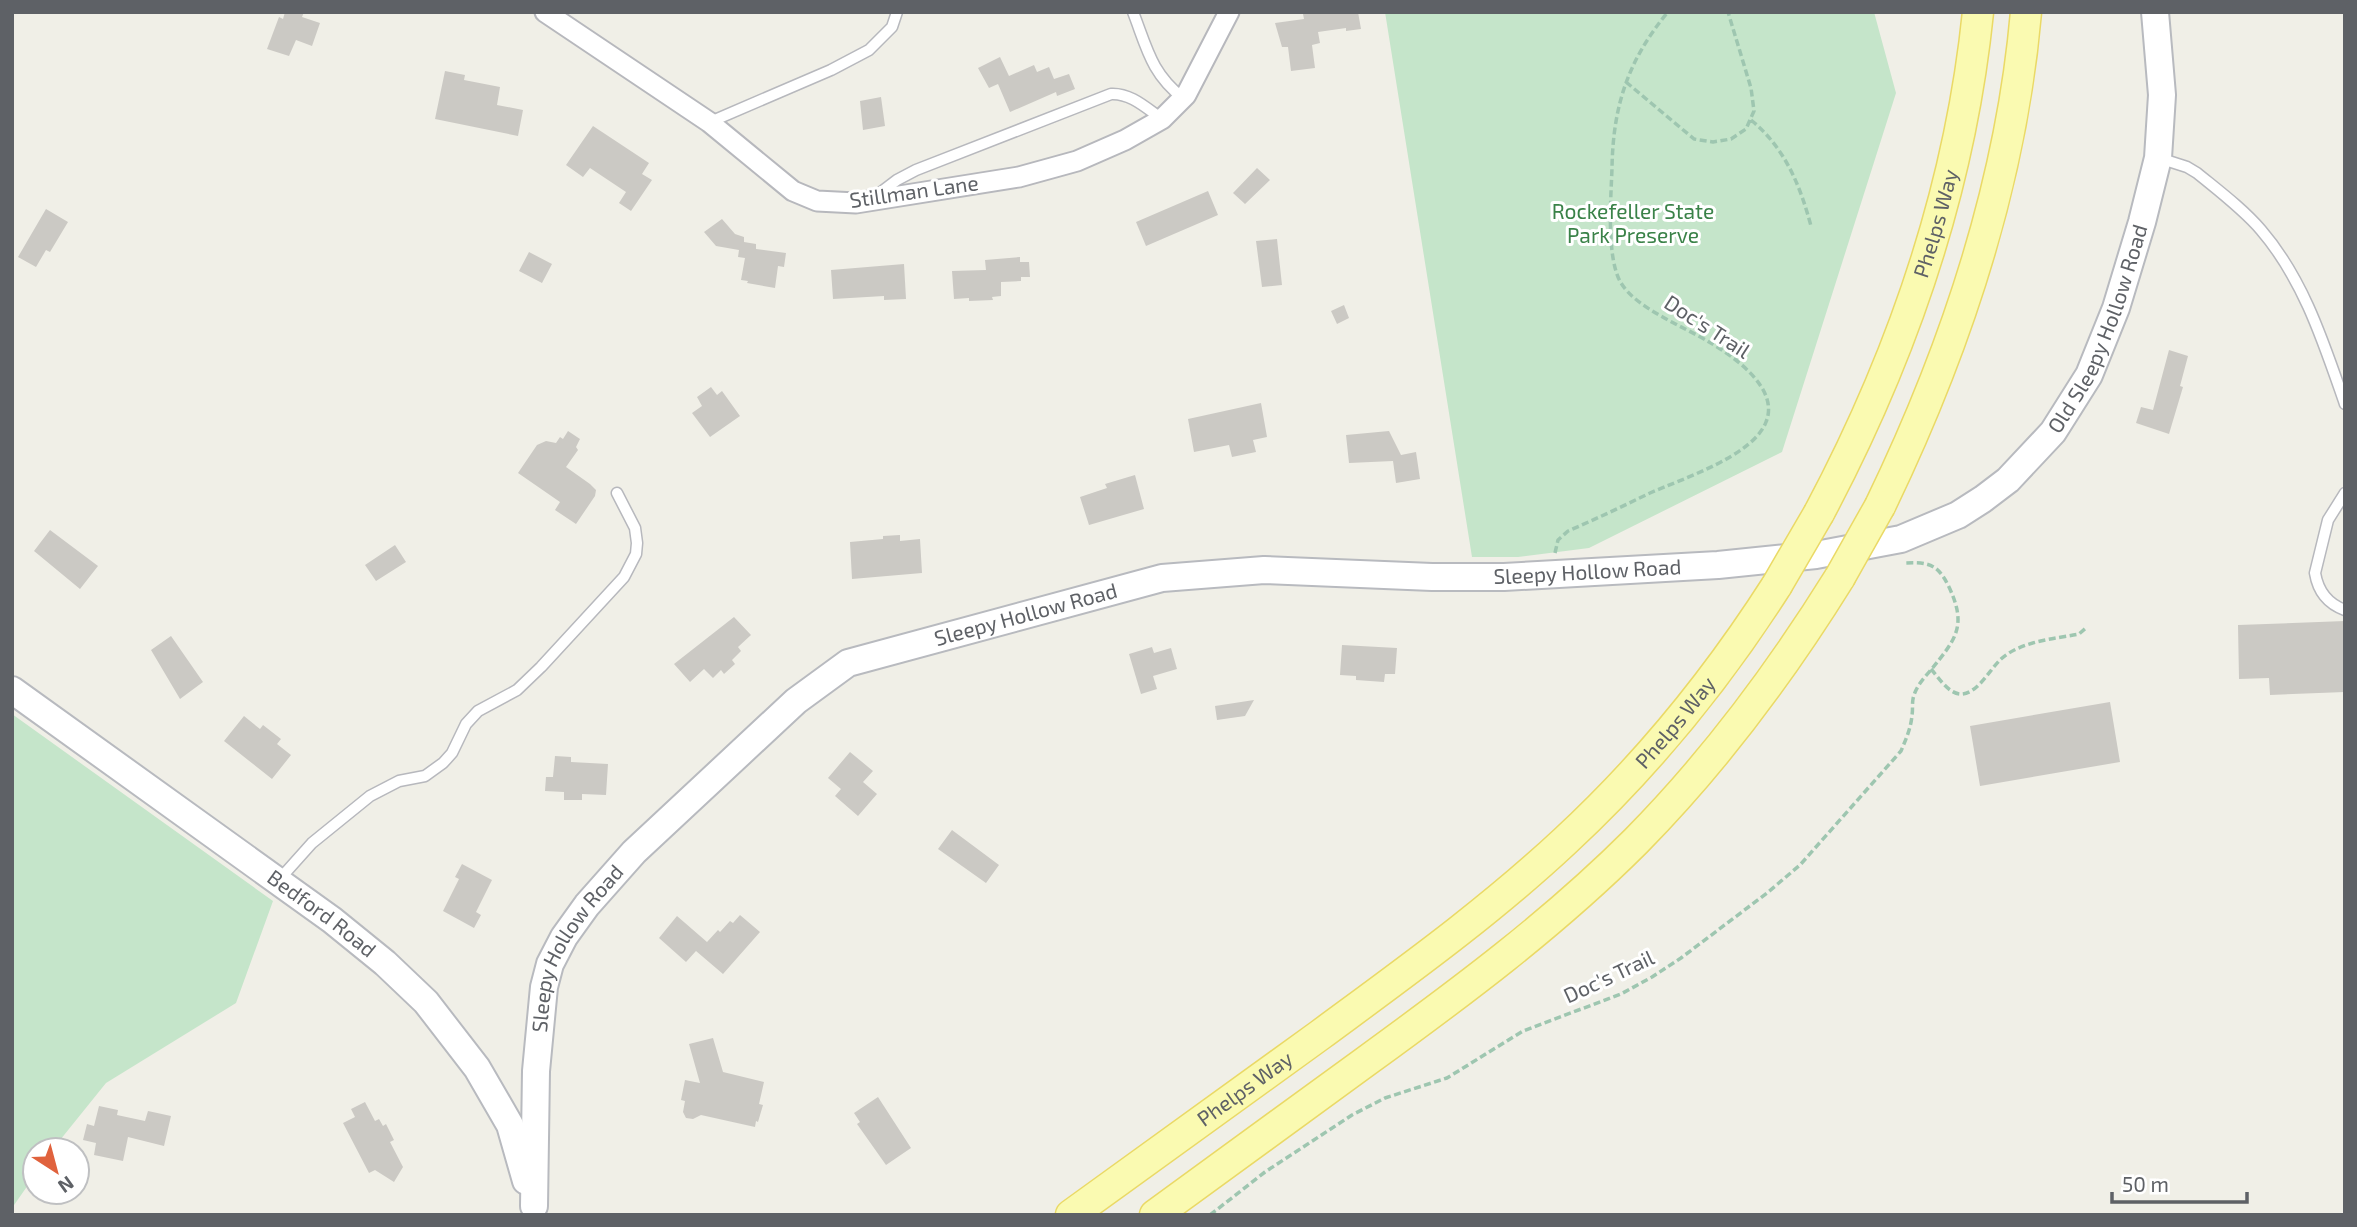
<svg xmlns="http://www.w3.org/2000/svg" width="2357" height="1227" font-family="'Exo 2',sans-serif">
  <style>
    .green { fill: #c5e5ca }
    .building { fill: #cbc9c4 }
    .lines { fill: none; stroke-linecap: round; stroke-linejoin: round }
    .lane-casing { stroke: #b7b8bd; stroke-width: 13 }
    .street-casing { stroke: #b7b8bd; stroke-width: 23 }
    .secondary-casing { stroke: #b8babf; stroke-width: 30 }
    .primary-casing { stroke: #ead966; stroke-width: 33 }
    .path { stroke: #9ec6b0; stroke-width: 3.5; stroke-dasharray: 7 3.5; stroke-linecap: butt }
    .lane { stroke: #fff; stroke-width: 10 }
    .street { stroke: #fff; stroke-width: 19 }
    .secondary { stroke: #fff; stroke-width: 26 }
    .primary { stroke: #fafab1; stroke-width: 30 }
    .primary-bridge-casing { stroke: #ead966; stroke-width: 33; stroke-linecap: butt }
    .primary-bridge { stroke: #fafab1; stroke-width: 30 }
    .labels { text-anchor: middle; stroke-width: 6; stroke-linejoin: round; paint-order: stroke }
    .street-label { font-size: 21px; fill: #5e6166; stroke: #fff }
    .park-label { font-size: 21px; fill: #3a8248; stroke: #fff }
  </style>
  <rect width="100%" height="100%" fill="#f0efe7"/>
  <path class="green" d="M1385 12H1874L1896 93 1782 452 1589 548 1518 557H1472Z
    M12 714 273 901 236 1003 106 1083 52 1150H35V1175L12 1208Z"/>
  <path class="building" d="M285 12H304L302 17 320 23 312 46 296 40 289 56 267 49 279 17 283 19Z
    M1316 12H1358L1361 29 1346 31V28L1318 32 1320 43 1312 45 1315 68 1291 71 1288 47H1282L1275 23 1304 19 1303 14Z
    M1000 57 1009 76 1034 65 1037 72 1049 67 1054 79 1069 74 1075 89 1057 96 1056 92 1010 112 998 84 989 88 978 68Z
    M445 71 465 75 464 80 500 87 497 105 523 110 518 136 435 119Z
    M881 97 885 126 863 130 860 101Z
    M593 126 649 163 642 174 652 180 631 211 619 203 626 192 590 168 583 177 566 165Z
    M1257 168 1270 180 1245 204 1233 193Z
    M1208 191 1218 215 1146 246 1136 222Z
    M46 209 68 222 50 252 46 250 36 267 18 257Z
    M722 219 735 234 744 237V242L756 244V249L786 253 784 267 778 266 775 288 747 283 748 281 741 280 745 258 738 257 739 250 716 246 704 232Z
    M1277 239 1282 285 1262 287 1256 241Z
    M529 252 552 264 542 283 519 271Z
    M1020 257V262H1029L1030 277H1021V281L1001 282V296L992 297 993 300 969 301V298L954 299 952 271 986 270 985 260Z
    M904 264 906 299 884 300V296L833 299 831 270Z
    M1344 305 1349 318 1337 324 1331 311Z
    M2169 350 2188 356 2180 386 2183 387 2169 434 2136 423 2141 407 2153 410Z
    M711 387 717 395 722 391 740 416 710 437 692 413 702 406 697 397Z
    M1261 403 1267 437 1253 440 1256 452 1232 457 1229 445 1194 452 1188 419Z
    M568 431 580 439 576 447 578 450 566 467 590 484 596 490 595 496 576 524 555 510 560 502 518 473 537 445 546 441 556 443 560 437 563 439Z
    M1389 431 1401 455 1416 452 1420 479 1396 483 1393 461 1349 463 1346 435Z
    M1135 475 1144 509 1089 525 1080 497 1107 488 1105 484Z
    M50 530 98 566 80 589 34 551Z
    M900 535V541L920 539 922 573 852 579 850 542 883 539V536Z
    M395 545 406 562 376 581 365 565Z
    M734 617 751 635 738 647 741 651 732 660 735 664 724 674 721 670 713 678 704 669 690 682 674 664Z
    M2345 621V692L2270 695 2269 678 2239 679 2238 625Z
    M171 636 203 682 180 699 151 650Z
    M1342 645 1397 648 1395 674H1385L1384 682 1356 680V676L1340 675Z
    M1152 647 1154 653 1171 648 1177 669 1153 676 1157 689 1141 694 1129 654Z
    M1254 700 1245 716 1217 720 1215 706Z
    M2110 702 2120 762 1980 786 1970 726Z
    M244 716 260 729 263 725 281 739 277 744 291 755 272 779 224 741Z
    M850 752 873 771 863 782 877 794 858 816 835 796 841 789 828 778Z
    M555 756 571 757V762L608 764 606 795 582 794V800H564V792L545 791 546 777H553Z
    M952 830 999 865 986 883 938 849Z
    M462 864 492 880 476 912 481 915 474 928 443 911 459 879 455 877Z
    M740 915 760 932 723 974 696 951 686 962 659 938 677 916 707 942 718 930 720 932 730 921 733 923Z
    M713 1038 723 1072 764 1082 759 1104 763 1105 758 1122 756 1121 755 1127 701 1115 693 1119 686 1118 683 1112 685 1101 681 1100 685 1080 700 1083 689 1044Z
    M878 1097 911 1148 886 1165 857 1124 860 1122 854 1113Z
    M365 1102 375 1121 379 1119 383 1126 386 1124 394 1140 390 1142 403 1167 394 1182 375 1170 369 1173 343 1123 355 1117 351 1109Z
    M99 1106 118 1110 117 1115 145 1121 148 1111 171 1116 164 1146 128 1137 123 1161 94 1155 96 1143 83 1140 87 1124 94 1126Z"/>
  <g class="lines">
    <g class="lane-casing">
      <path id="lane" d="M1133 12C1147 48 1151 73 1183 98
        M710 122 831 70 869 50 892 27 897 12
        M2159 158 2187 167 2197 173C2219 191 2243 209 2261 230 2304 280 2324 344 2345 404
        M876 196 897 180 916 170 1111 94C1131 93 1146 108 1162 119
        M2345 493 2328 520 2315 573C2318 591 2328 604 2345 610
        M278 881 312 843 370 796 399 781 425 776 443 763 452 753 466 724 478 711 517 690 541 667 624 577 636 554 637 543 635 528 617 493"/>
    </g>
    <g class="street-casing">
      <path id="street" d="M545 12 709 122 793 191 817 201 856 203 1019 177 1077 161 1125 140 1162 119 1186 95 1229 12"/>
    </g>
    <g class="secondary-casing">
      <g id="secondary">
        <path id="s1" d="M12 690 332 920 385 963 426 1002 477 1068 510 1125 526 1181"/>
        <path id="s2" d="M534 1206 536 1071 544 987 550 964 564 937 587 905 634 852 796 701 848 663 1162 578 1264 570 1432 577H1504L1718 565 1816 555 1901 539 1958 515 1983 499 2008 480 2053 432 2089 375 2116 308 2142 222 2158 158 2162 95 2155 12"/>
      </g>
    </g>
    <g class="primary-casing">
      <g id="primary">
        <path d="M1880 506C1955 351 2011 185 2026 12"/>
        <path id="s3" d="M1819 513C1902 357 1960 189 1978 12"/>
        <path id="s4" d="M1071 1215C1154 1155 1237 1095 1320 1035 1404 973 1488 913 1565 841 1647 765 1717 679 1777 585"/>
        <path d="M1155 1215C1225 1164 1295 1113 1365 1062 1460 993 1553 924 1636 841 1715 761 1781 672 1840 577"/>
      </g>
    </g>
    <path class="path" d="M1626 82 1694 139 1713 142 1731 139 1746 129 1754 111 1751 88 1728 12
      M1751 120C1785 148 1800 185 1811 226
      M1555 553 1558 540 1568 531C1596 519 1623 506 1650 493 1682 479 1753 456 1766 422 1780 388 1733 356 1709 342 1683 326 1637 309 1621 283 1606 258 1611 198 1612 168 1613 106 1628 60 1668 12
      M1931 669C1939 678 1948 693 1960 694 1977 695 1990 669 2001 659 2021 641 2054 639 2079 634L2086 628
      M1210 1215 1265 1172 1352 1115 1385 1098 1447 1078 1523 1031 1621 994 1652 977 1681 958 1767 893 1800 865 1901 751C1906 739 1911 728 1912 715 1913 710 1912 704 1913 699 1915 688 1923 679 1930 671 1956 639 1968 626 1948 585 1937 563 1927 562 1904 563"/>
    <use href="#lane" class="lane"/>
    <use href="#street" class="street"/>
    <use href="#secondary" class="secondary"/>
    <use href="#primary" class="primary"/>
    <g class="primary-bridge-casing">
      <path id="primary-bridge" d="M1840 577 1880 506
        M1777 585 1819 513"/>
    </g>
    <use href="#primary-bridge" class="primary-bridge"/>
  </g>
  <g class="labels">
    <g class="street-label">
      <text transform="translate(914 192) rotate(-8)" y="7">Stillman Lane</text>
      <text dy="7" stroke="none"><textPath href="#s3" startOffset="313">Phelps Way</textPath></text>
      <text transform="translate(1707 327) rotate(33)" y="7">Doc's Trail</text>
      <text dy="7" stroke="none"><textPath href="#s2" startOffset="2039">Old Sleepy Hollow Road</textPath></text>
      <text dy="7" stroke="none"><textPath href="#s2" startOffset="1421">Sleepy Hollow Road</textPath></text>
      <text dy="7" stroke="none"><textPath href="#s2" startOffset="854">Sleepy Hollow Road</textPath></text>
      <text dy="7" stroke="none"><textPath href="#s4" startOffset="782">Phelps Way</textPath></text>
      <text dy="7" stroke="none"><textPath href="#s1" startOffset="382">Bedford Road</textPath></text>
      <text dy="7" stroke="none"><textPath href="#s2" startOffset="268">Sleepy Hollow Road</textPath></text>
      <text transform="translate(1609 977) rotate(-25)" y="7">Doc's Trail</text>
      <text dy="7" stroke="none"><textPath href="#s4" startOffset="215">Phelps Way</textPath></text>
    </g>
    <g class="park-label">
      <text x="1633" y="219">Rockefeller State<tspan x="1633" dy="24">Park Preserve</tspan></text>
    </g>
  </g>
  <rect width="2357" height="1227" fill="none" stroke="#5e6166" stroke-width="28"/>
  <g transform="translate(56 1171) rotate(144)"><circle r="33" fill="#ffffff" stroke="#bfc0c2" stroke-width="2"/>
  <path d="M0-5L12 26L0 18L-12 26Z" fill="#e0623d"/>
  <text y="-10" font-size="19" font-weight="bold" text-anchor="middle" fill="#5e6166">N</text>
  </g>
  <path d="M2112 1192v10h135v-10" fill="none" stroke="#5e6166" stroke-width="3.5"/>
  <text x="2122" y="1192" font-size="21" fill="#5e6166" stroke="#ffffff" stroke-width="5" paint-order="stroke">50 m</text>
</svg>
